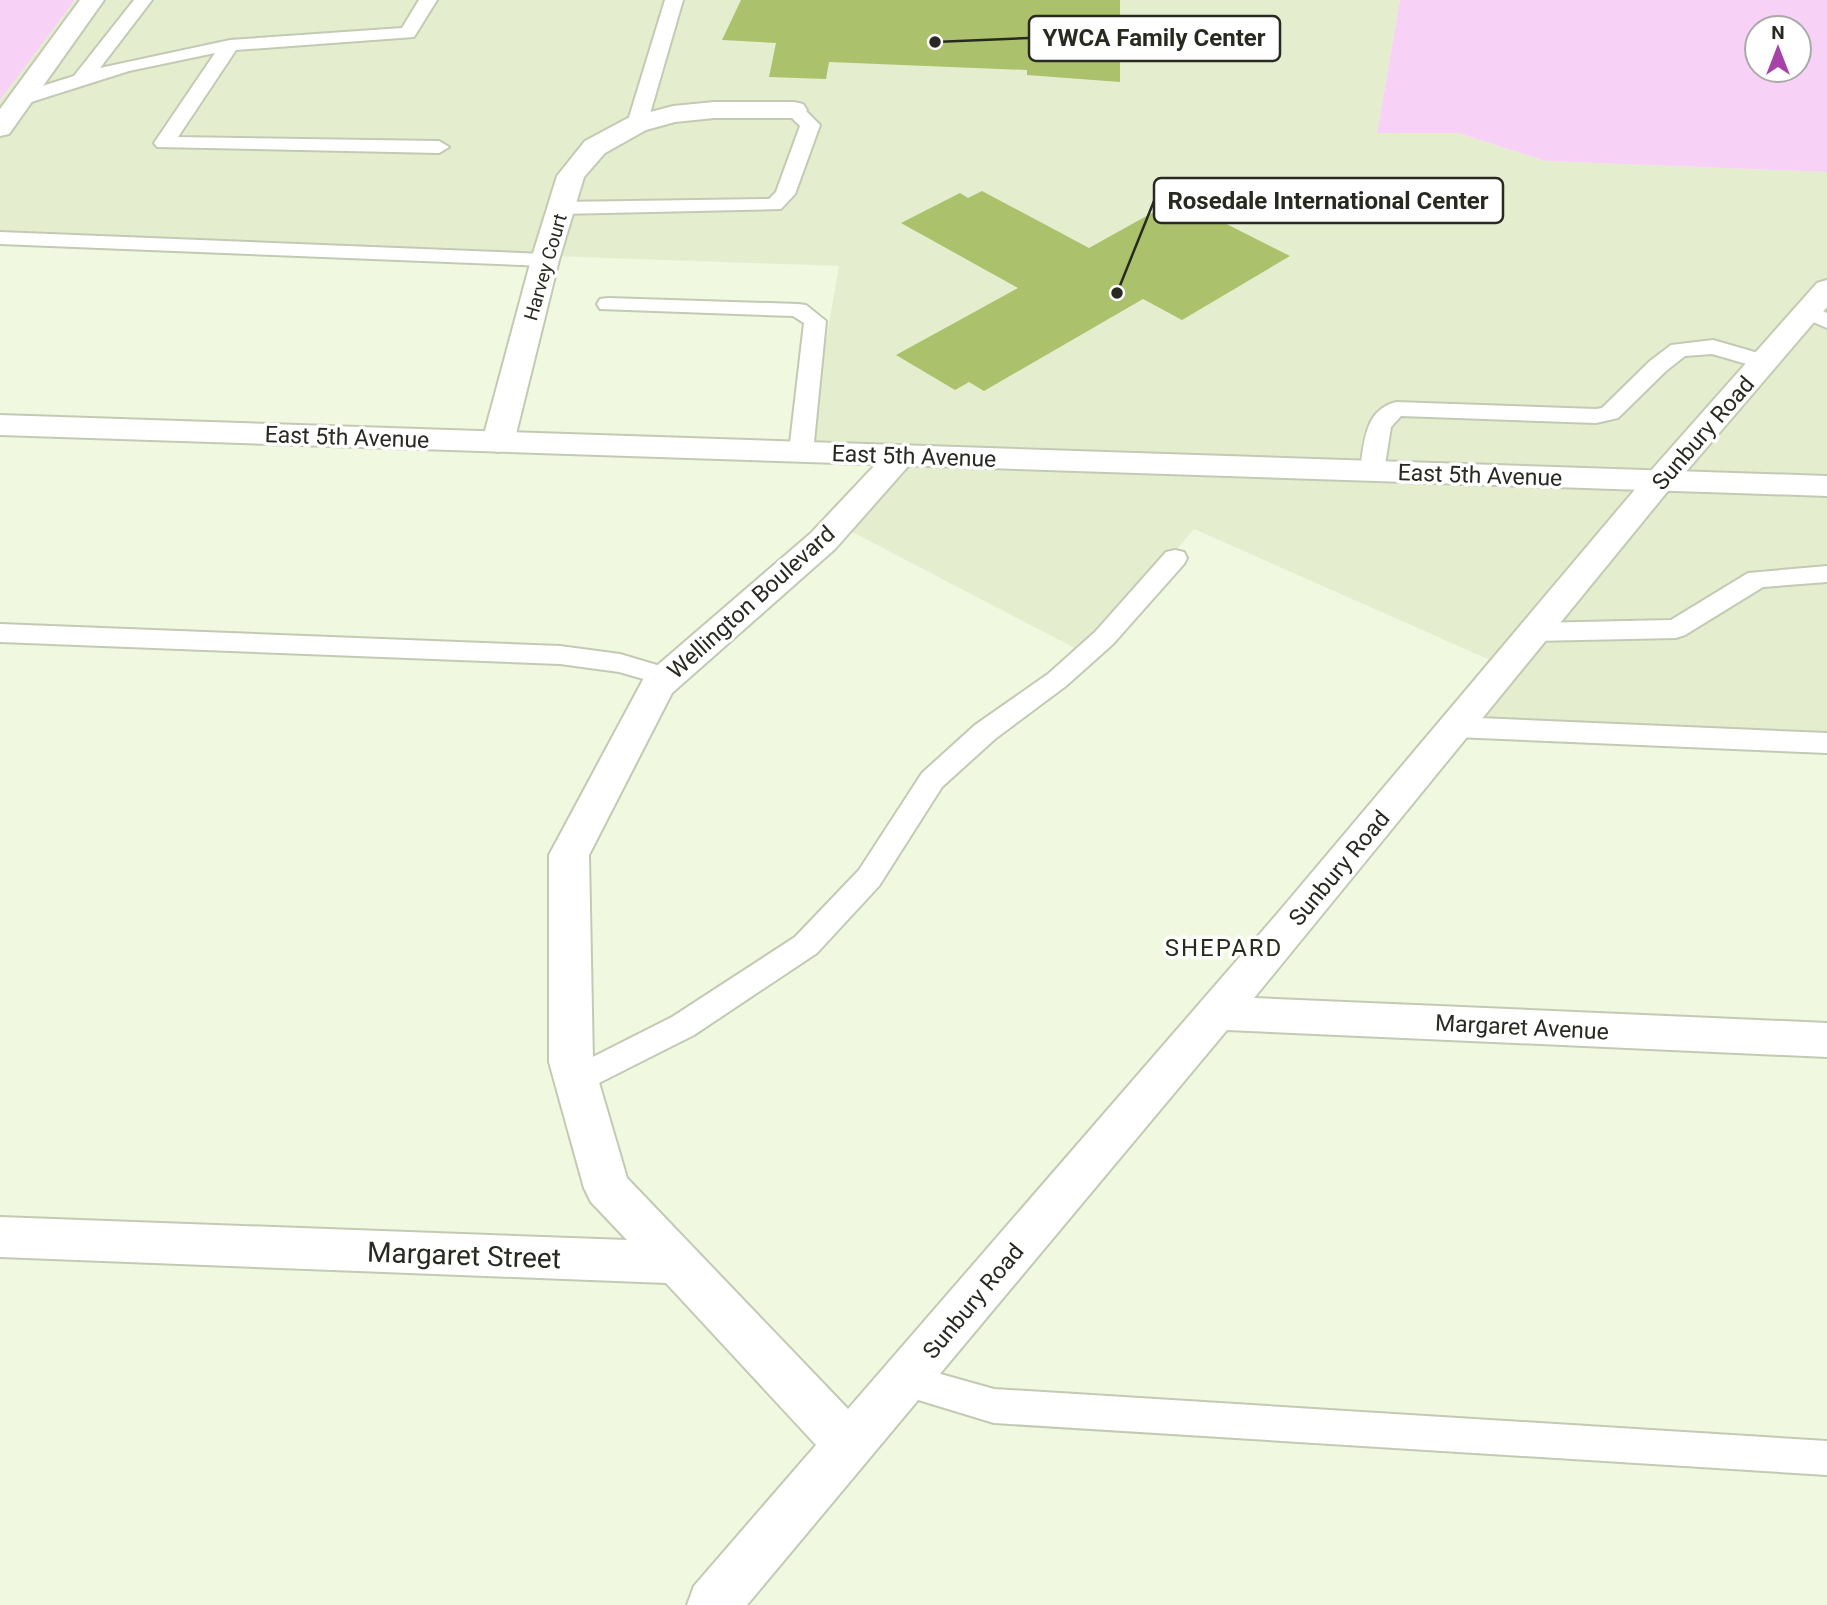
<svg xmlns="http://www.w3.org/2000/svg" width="1827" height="1605" font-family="Roboto,sans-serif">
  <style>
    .built { fill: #e4eecf }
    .green { fill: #f8d2f6; fill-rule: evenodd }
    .building { fill: #abc16c }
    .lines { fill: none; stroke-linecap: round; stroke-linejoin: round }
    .service-casing { stroke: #c3cab3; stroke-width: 4 }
    .minor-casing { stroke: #c3cab3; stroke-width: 4 }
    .tertiary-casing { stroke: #c3cab3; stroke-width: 4 }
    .secondary-casing { stroke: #c3cab3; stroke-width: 4 }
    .service { fill: #fff; fill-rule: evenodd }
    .minor { fill: #fff; fill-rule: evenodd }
    .tertiary { fill: #fff; fill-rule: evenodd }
    .secondary { fill: #fff; fill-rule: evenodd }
    .labels { text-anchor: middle; stroke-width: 7; stroke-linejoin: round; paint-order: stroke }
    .far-street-label { font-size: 19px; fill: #282a22; stroke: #fff }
    .street-label { font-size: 23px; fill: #282a22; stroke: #fff }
    .neighbourhood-label { font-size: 24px; letter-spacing: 2px; fill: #282d1b; stroke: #fff }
    .near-street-label { font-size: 28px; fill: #282a22; stroke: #fff }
    .leader { fill: none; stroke: #282a22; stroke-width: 2.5 }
    .callout-dot { fill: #282a22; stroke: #fff; stroke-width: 2.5 }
    .callout { fill: #fff; stroke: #282a22; stroke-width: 2.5 }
    .callout-label { font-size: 24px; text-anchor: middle; font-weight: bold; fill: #282a22 }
  </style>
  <rect width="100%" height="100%" fill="#f0f8e0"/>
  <path class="built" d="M75 0H1400L1377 133H1458L1546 161 1827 172V742L1454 726 1499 664 1194 529 1088 655 831 521 892 450 807 448 839 266 0 237V100Z"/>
  <path class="green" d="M0 0H75L0 100Z
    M1400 0H1827V172L1546 161 1458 133H1377ZM1799 28V70H1757V28Z"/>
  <path class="building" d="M741 0H1120V82L1027 75V70L829 62 826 79 769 77 776 43 722 40Z
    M982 191 1089 248 1177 199 1290 256 1182 320 1143 299 984 391 969 382 955 390 896 355 1018 288 901 223 960 193 968 198Z"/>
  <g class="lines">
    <g class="service-casing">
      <path id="service" d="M134 0H152L100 68 230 40 402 28 419 0H437L414 37 236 50 178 137 439 141 449 147 439 153 157 147 154 143 215 53 129 71 28 103H14L12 99 14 95 74 76Z
        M665 0H683L647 124 637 130 627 124Z
        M794 104 801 106 820 125 795 194 781 209 561 214 554 212 551 208 554 204 561 202 769 199 776 192 800 126 784 110Z
        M0 232 545 254 552 256 556 260 552 264 545 266 0 244Z
        M608 298 798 304 806 305 826 321 813 452 809 457 801 459 793 457 789 452 804 323 793 316 600 309 597 304 600 299Z
        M1807 304 1827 313V328L1799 316 1796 311 1799 306Z
        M1713 340 1772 357 1775 362 1772 367 1764 369 1712 354 1685 356 1666 371 1618 418 1596 423 1401 416 1391 427 1384 471 1380 476 1372 478 1364 476 1360 471C1364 444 1364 410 1396 402L1596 409 1602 408 1650 361 1671 345Z
        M1175 550 1184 552 1187 558 1184 564 1113 644 1066 686 995 739 942 787 879 886 817 953 694 1035 587 1089 576 1093 565 1089 560 1080 565 1071 672 1017 795 937 859 870 922 773 975 725 1048 674 1095 632 1166 552Z
        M1827 566V582L1763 587 1685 635 1676 638 1534 641 1525 638 1521 632 1525 626 1534 623 1671 620 1748 573Z
        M0 624 560 646 620 654 677 671 681 677 677 683 668 686 619 672 560 664 0 642Z
        M1455 717 1827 733V753L1455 737 1445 734 1441 727 1445 720Z
        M905 1364 994 1389 1827 1441V1475L994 1423 892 1392 887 1380 892 1368Z"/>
    </g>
    <g class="minor-casing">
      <path id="minor" d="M714 102H794L803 104 807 110 803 116 794 118H714L675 122 646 130 605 153 584 177 559 260 514 442 509 449 498 452 487 449 482 442 531 260 557 176 585 141 628 118 673 106Z
        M902 445 913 448 918 455 835 549 672 693 589 855 593 1062 627 1178 848 1409 1277 914 1648 474 1660 471 1672 474 1676 481 1254 998 1827 1023V1057L1227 1030 747 1605H687L694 1586 816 1445 666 1283 0 1257V1217L627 1240 591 1202 584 1188 549 1062V855L645 676 811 533 891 448Z"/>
    </g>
    <g class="tertiary-casing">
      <path id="tertiary" d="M80 0H104L9 134 0 136V109Z
        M1827 280V307L1672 488 1660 491 1648 488 1644 481 1648 474 1817 283Z"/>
    </g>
    <g class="secondary-casing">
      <path id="secondary" d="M0 415 1827 476V496L0 435Z"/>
    </g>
    <use href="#service" class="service"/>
    <use href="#minor" class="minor"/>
    <use href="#tertiary" class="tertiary"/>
    <use href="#secondary" class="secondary"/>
  </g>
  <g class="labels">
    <g class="far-street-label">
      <text transform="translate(545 267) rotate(-74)" y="7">Harvey Court</text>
    </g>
    <g class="street-label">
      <text transform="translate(1703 433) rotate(-49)" y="8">Sunbury Road</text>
      <text transform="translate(347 437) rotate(2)" y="8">East 5th Avenue</text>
      <text transform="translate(914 456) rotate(2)" y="8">East 5th Avenue</text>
      <text transform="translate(1480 475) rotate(2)" y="8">East 5th Avenue</text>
      <text transform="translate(751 602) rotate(-42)" y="8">Wellington Boulevard</text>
      <text transform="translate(1339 868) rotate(-50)" y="8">Sunbury Road</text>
      <text transform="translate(1522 1027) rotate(3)" y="8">Margaret Avenue</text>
      <text transform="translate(973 1301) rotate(-50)" y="8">Sunbury Road</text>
    </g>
    <g class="neighbourhood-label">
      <text x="1224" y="956">SHEPARD</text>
    </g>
    <g class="near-street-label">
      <text transform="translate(464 1255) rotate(2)" y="10">Margaret Street</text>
    </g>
  </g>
  <path class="leader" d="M935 42L1029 38M1117 293L1154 201"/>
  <g class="callout-dot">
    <circle cx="935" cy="42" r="7"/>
    <circle cx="1117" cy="293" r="7"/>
  </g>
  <g class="callout">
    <rect x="1029" y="16" width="251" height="45" rx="7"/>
    <rect x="1154" y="178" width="349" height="45" rx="7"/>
  </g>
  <g class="callout-label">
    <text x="1154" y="46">YWCA Family Center</text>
    <text x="1328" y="209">Rosedale International Center</text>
  </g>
  <g transform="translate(1778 49)"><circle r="33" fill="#ffffff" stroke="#a9aaa7" stroke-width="2"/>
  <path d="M0-5L12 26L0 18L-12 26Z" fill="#a743a8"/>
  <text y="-10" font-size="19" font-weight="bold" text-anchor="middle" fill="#282a22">N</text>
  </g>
</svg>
